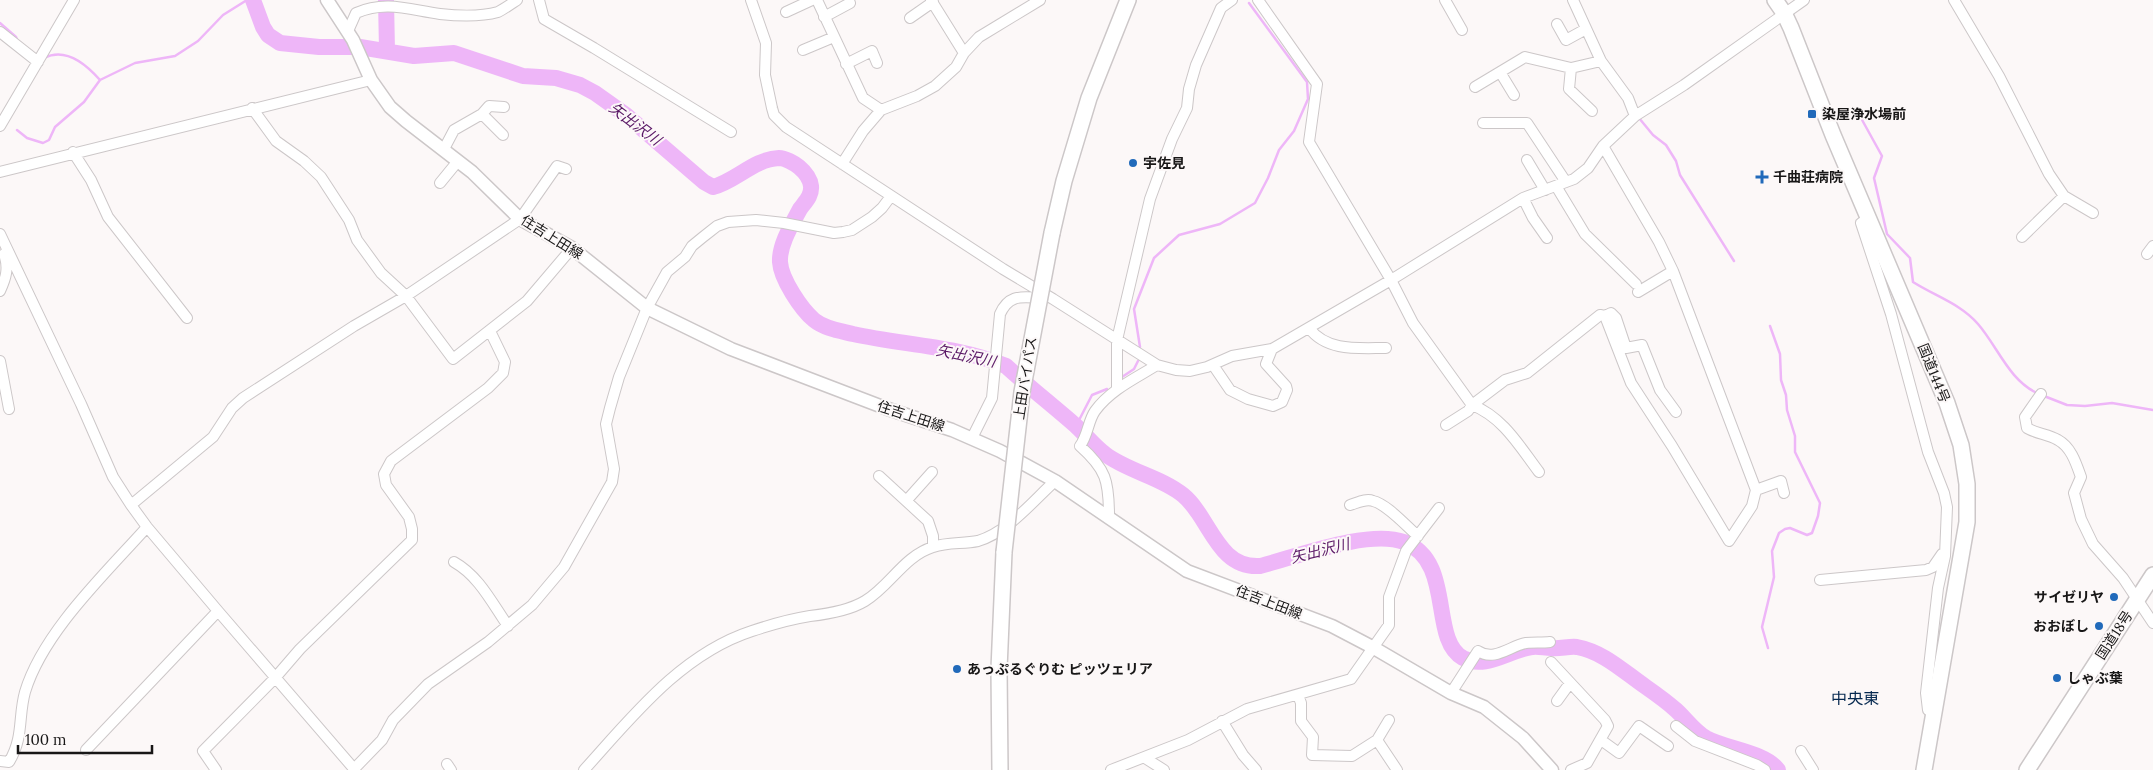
<svg xmlns="http://www.w3.org/2000/svg" width="2153" height="770" font-family="Lora,'Noto Sans JP',serif">
  <style>
    .lines { fill: none; stroke-linecap: round; stroke-linejoin: round }
    .stream { stroke: #eeb6f8; stroke-width: 2.5 }
    .river { stroke: #eeb6f8; stroke-width: 16 }
    .minor-casing { stroke: #ccc7c8; stroke-width: 12 }
    .major-casing { stroke: #ccc7c8; stroke-width: 15 }
    .highway-casing { stroke: #ccc7c8; stroke-width: 18 }
    .minor { stroke: #fff; stroke-width: 10 }
    .major { stroke: #fff; stroke-width: 12 }
    .highway { stroke: #fff; stroke-width: 15 }
    .highway-bridge-casing { stroke: #ccc7c8; stroke-width: 18; stroke-linecap: butt }
    .highway-bridge { stroke: #fff; stroke-width: 15 }
    .poi-dot { fill: #216aba; stroke: #fcf8f8; stroke-width: 2 }
    .labels { text-anchor: middle; stroke-width: 4; stroke-linejoin: round; paint-order: stroke }
    .poi-label { font-size: 14px; font-weight: bold; fill: #181717; stroke: #fcf8f8; text-anchor: start }
    .street-label { font-size: 14px; fill: #181717; stroke: #fcf8f8 }
    .water-label { font-size: 15px; font-style: italic; fill: #5a1866; stroke: #fcf8f8 }
    .quarter-label { font-size: 16px; fill: #062950; stroke: #fcf8f8 }
  </style>
  <rect width="100%" height="100%" fill="#fcf8f8"/>
  <g class="lines">
    <path class="stream" d="M0 23 16 37 18 42
      M44 58C65 47 86 64 100 80
      M1639 118 1653 135 1666 145 1676 161 1680 175 1734 261
      M1861 118 1882 156 1874 178 1887 234 1910 258 1913 282C1935 296 1961 304 1978 324 1998 347 2009 381 2039 394
      M17 130 27 138 43 143 49 140 55 127 84 102 100 80 135 63 175 56 198 41 223 15 247 0
      M1140 347 1134 309 1154 258 1179 235 1220 224 1255 203 1268 178 1279 150 1294 131 1308 99 1307 82 1249 3
      M1122 377 1134 369 1138 361
      M2044 396 2067 405 2085 406 2112 403 2153 410
      M1076 426 1092 395 1107 389
      M1768 648 1762 627 1774 577 1772 551 1779 533 1785 529 1790 528 1807 535 1812 533 1818 516 1820 503 1795 452V436L1787 410 1786 395 1781 380 1780 354 1770 326"/>
    <path class="river" d="M253 0 263 27 268 35 280 43 319 47H360L414 56 454 53 523 76 556 78 580 85 595 93 626 115 704 182 713 187C736 181 754 159 779 158 785 158 794 163 799 167 805 172 810 178 811 186 812 196 805 202 800 209 792 224 779 245 780 262 781 279 801 309 814 320 825 329 841 331 853 334 903 345 958 346 1006 366 1028 386 1052 405 1075 425 1085 434 1094 446 1105 454 1127 471 1161 477 1183 495 1210 517 1217 569 1260 566 1296 557 1368 529 1404 542 1455 561 1429 639 1463 658 1486 670 1509 650 1532 647 1538 646 1545 648 1551 648 1560 649 1569 646 1577 647 1604 652 1624 672 1646 687 1656 694 1666 701 1676 710 1686 719 1694 731 1706 738 1726 749 1765 752 1778 770
      M386 0 387 50"/>
    <g class="minor-casing">
      <path id="minor" d="M539 0 544 19 594 48 731 132
        M751 0 766 43 765 75 772 108 774 115 786 127 1003 269 1053 299 1157 365 1176 370 1190 371 1207 367 1232 356 1272 349 1391 280 1523 198 1574 179 1588 168 1603 146 1635 116 1684 85 1804 0
        M817 0 863 98 881 110
        M931 0 964 53
        M1258 0 1317 84 1309 142 1391 280 1413 323 1472 405C1503 417 1520 447 1539 472
        M1445 0 1462 30
        M1573 0 1601 61 1628 98 1635 116
        M1954 0 1999 76 2049 174 2064 196 2093 213
        M786 12 812 0
        M824 17 850 3
        M910 18 933 2
        M1557 24 1566 40 1586 29
        M348 31 356 13C386 0 410 10 440 14 458 16 480 17 498 12 504 9 511 4 517 0
        M0 32 38 62
        M803 50 834 37
        M846 64 872 51 877 63
        M1571 68 1569 89 1592 111
        M1500 72 1514 95
        M1475 87 1525 57 1571 68 1601 61
        M252 108 276 141 304 161 321 177 349 220 357 240 381 273 406 296 453 359 527 301 572 248
        M482 114 489 106 504 107
        M1483 123H1527L1566 182
        M0 126 74 0
        M444 149 454 130 482 114 503 135
        M73 152 91 180 108 217 187 318
        M1527 160 1545 190
        M842 164 863 131 881 110 917 96 935 86 956 67 964 53 979 37 1040 0
        M0 172 371 80
        M440 183 458 161
        M1556 186 1585 234 1636 284
        M1523 198 1533 218 1547 238
        M1868 219 1861 223 1891 314 1928 452 1944 493 1947 507 1945 556 1938 588 1926 693 1928 710 1933 712
        M0 234 81 404 113 477 131 505 147 527 218 611 355 770
        M2022 237 2064 196
        M2147 254 2153 246
        M0 291C6 278 9 268 4 254
        M1638 292 1673 271
        M1605 316 1611 313 1616 318 1626 348 1642 345 1660 390 1676 412
        M1309 328C1327 352 1359 348 1386 348
        M0 361 9 409
        M1213 365 1230 390 1248 399 1273 406 1282 402 1287 390 1286 386 1266 364 1272 349
        M1117 389V340L1150 199 1172 139 1187 108 1189 89 1196 65 1221 8 1232 0
        M2041 394 2025 417 2027 428C2037 434 2048 434 2058 440 2071 447 2076 463 2081 477L2074 493 2081 519 2093 544 2123 578 2153 623
        M1446 425 1468 411 1472 405 1505 380 1527 373 1600 315 1605 316 1631 383 1672 446 1729 541 1752 506 1756 490 1673 271 1659 242 1603 146
        M972 438 992 398 1000 314C1010 292 1024 298 1044 298
        M879 476 928 521 933 536V546
        M1756 490 1781 481 1784 493
        M907 500 932 472
        M131 505 213 437 232 408 243 398 354 326 406 296 520 219 557 166 566 169
        M1350 505C1357 503 1366 498 1373 501 1387 504 1407 527 1418 536
        M1109 516C1109 481 1106 469 1080 446 1088 435 1088 421 1095 411 1110 390 1136 378 1157 365
        M454 562C479 576 492 603 508 626
        M1820 580 1926 570 1933 567 1942 554
        M1551 662 1605 720 1608 726 1587 763 1571 770
        M1451 693 1478 651C1494 662 1510 646 1526 643 1534 642 1542 643 1550 642
        M1298 695 1301 703V721L1313 737 1312 755 1352 756 1377 740 1397 770
        M1557 701 1570 683
        M1222 721 1243 755 1256 770
        M1676 726 1695 741 1757 765 1765 770
        M1377 740 1389 720
        M1601 740 1619 753 1639 726 1668 746
        M86 750 218 611
        M1801 751 1813 770
        M1145 758 1164 770
        M0 761 9 762C24 737 18 717 25 692 43 632 106 573 147 527
        M447 764 451 770
        M216 770 203 751 275 678 300 649 412 540V529L409 517 386 485 384 474 391 461 488 388 503 373 505 362 490 331
        M353 770 382 740 393 720 428 684 488 642 532 605 564 567 612 482 614 469 606 424 610 408 619 377 647 308 667 272 685 257 692 246 703 237 717 226 728 222 756 220 784 223 834 233 843 232 852 230 872 217 882 208 891 196
        M584 770C632 717 681 654 752 631 770 625 791 619 810 616 828 614 850 610 865 601 890 586 904 556 933 547 947 542 963 544 978 541 1008 532 1032 502 1055 481
        M1111 770 1188 740 1247 709 1351 679 1389 625V597L1406 551 1439 508"/>
    </g>
    <g class="major-casing">
      <path id="major" d="M327 0 353 40 371 80 390 107 406 121 472 172 520 219 572 248 647 308 731 349 888 409 952 430 1000 451 1055 481 1187 571 1332 626 1374 648 1451 693 1484 707 1523 738 1552 770"/>
    </g>
    <g class="highway-casing">
      <path id="highway" d="M1775 0 1784 13 1791 28 1833 135 1947 403 1961 445 1967 484V522L1924 770
        M1052 233 1064 181 1089 98 1128 0
        M1000 770 999 669 1004 552
        M2027 770 2153 575"/>
    </g>
    <use href="#minor" class="minor"/>
    <use href="#major" class="major"/>
    <use href="#highway" class="highway"/>
    <g class="highway-bridge-casing">
      <path id="highway-bridge" d="M1004 552 1022 392 1052 233"/>
    </g>
    <use href="#highway-bridge" class="highway-bridge"/>
  </g>
  <g class="poi-dot">
    <rect x="1807" y="109" width="10" height="10" rx="2.5"/>
    <circle cx="1133" cy="163" r="5"/>
    <path d="M1759.5 169.5h5v5h5v5h-5v5h-5v-5h-5v-5h5z"/>
    <circle cx="2114" cy="597" r="5"/>
    <circle cx="2099" cy="626" r="5"/>
    <circle cx="957" cy="669" r="5"/>
    <circle cx="2057" cy="678" r="5"/>
  </g>
  <g class="labels">
    <g class="poi-label">
      <text x="1822" y="119">染屋浄水場前</text>
      <text x="1143" y="168">宇佐見</text>
      <text x="1773" y="182">千曲荘病院</text>
      <text x="2104" y="602" text-anchor="end">サイゼリヤ</text>
      <text x="2089" y="631" text-anchor="end">おおぼし</text>
      <text x="967" y="674">あっぷるぐりむ ピッツェリア</text>
      <text x="2067" y="683">しゃぶ葉</text>
    </g>
    <g class="street-label">
      <text transform="translate(552 237) rotate(32)" y="5">住吉上田線</text>
      <text transform="translate(1934 373) rotate(68)" y="5">国道144号</text>
      <text transform="translate(1025 378) rotate(-81)" y="5">上田バイパス</text>
      <text transform="translate(911 416) rotate(18)" y="5">住吉上田線</text>
      <text transform="translate(1269 602) rotate(21)" y="5">住吉上田線</text>
      <text transform="translate(2114 635) rotate(-57)" y="5">国道18号</text>
    </g>
    <g class="water-label">
      <text transform="translate(635 124) rotate(37)" y="5">矢出沢川</text>
      <text transform="translate(966 356) rotate(12)" y="5">矢出沢川</text>
      <text transform="translate(1320 551) rotate(-14)" y="5">矢出沢川</text>
    </g>
    <g class="quarter-label">
      <text x="1855" y="704">中央東</text>
    </g>
  </g>
  <path d="M18 745v8h134v-8" fill="none" stroke="#181717" stroke-width="2.5"/>
  <text x="25" y="745" font-size="15" fill="#181717" stroke="#fcf8f8" stroke-width="4" paint-order="stroke">100 m</text>
</svg>
